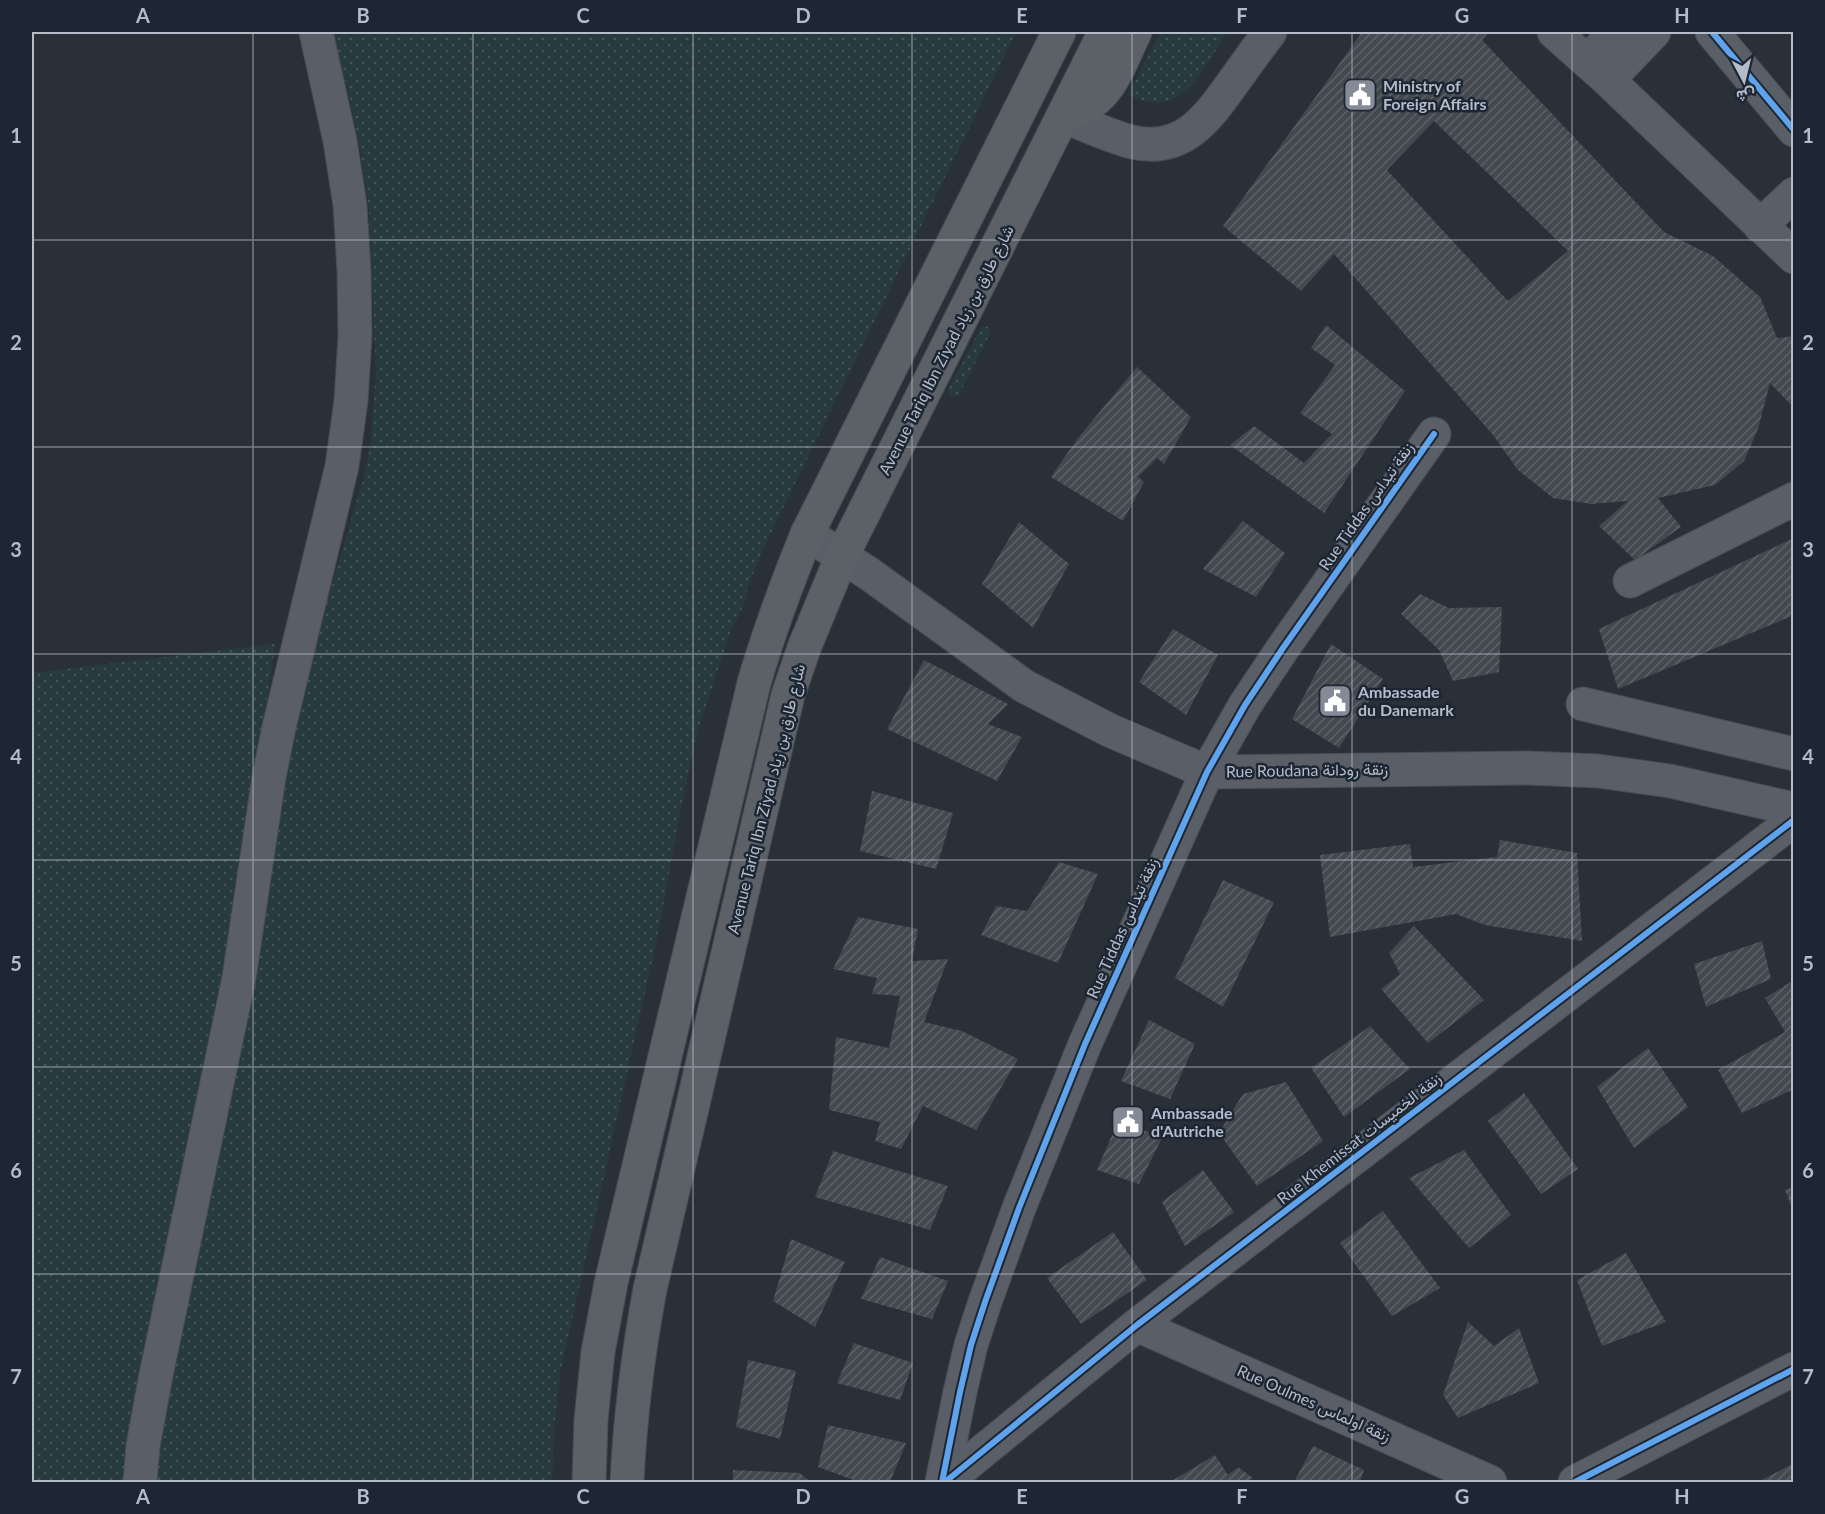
<svg xmlns="http://www.w3.org/2000/svg" width="1825" height="1514" font-family="Lato,Vazirmatn,sans-serif">
  <style>
    .grass { fill: url(#grass-dots) }
    .building { fill: url(#building-hatch); fill-rule: evenodd }
    .lines { fill: none; stroke-linecap: round; stroke-linejoin: round }
    .minor-casing { stroke: #484c53; stroke-width: 35 }
    .major-casing { stroke: #484c55; stroke-width: 35 }
    .minor { stroke: #5a5e66; stroke-width: 33 }
    .major { stroke: #5c6168; stroke-width: 33 }
    .cycleway-casing { stroke: #1d2633; stroke-width: 10 }
    .cycleway { stroke: #60a3ed; stroke-width: 6 }
    .grid { fill: none; stroke: #b4bcc9; stroke-width: 1.5; stroke-opacity: 0.55 }
    .labels { text-anchor: middle; stroke-width: 5; stroke-linejoin: round; paint-order: stroke }
    .poi-label { font-size: 16px; font-weight: bold; fill: #b4bcc9; stroke: #1d2633; text-anchor: start }
    .street-label { font-size: 16px; fill: #b4bcc9; stroke: #1d2633 }
    .neatline { fill: none; stroke: #b4bcc9; stroke-width: 2 }
    .grid-label { font-size: 20px; text-anchor: middle; font-weight: bold; fill: #b4bcc9 }
  </style>
  <defs>
    <pattern id="grass-dots" width="8" height="8" patternUnits="userSpaceOnUse" patternTransform="scale(1.5)"><rect width="8" height="8" fill="#273a3e"/><path d="M2 2h.1M6 6h.1" fill="none" stroke="#445559" stroke-width="1.8" stroke-linecap="round"/></pattern>
    <pattern id="building-hatch" width="6" height="6" patternUnits="userSpaceOnUse" patternTransform="scale(1.5)"><rect width="6" height="6" fill="#444950"/><path d="M-1 1l2-2M0 6l6-6M5 7l2-2" fill="none" stroke="#5d6168"/></pattern>
  </defs>
  <rect width="100%" height="100%" fill="#2a3038"/>
  <path class="grass" d="M332 32H1016L763 549 747 588 746 600 730 633 697 733 679 818 658 934 560 1374 554 1432 552 1482H148L268 877 301 702 310 659 365 473 371 440 376 374 369 209 361 154 350 99Z
    M1160 32H1227C1202 70 1184 122 1128 95Z
    M984 326 988 327 991 330 990 334 958 396 950 397 948 390 981 328Z
    M275 644 242 874 129 1482H32V673Z"/>
  <path class="building" d="M1362 32H1489L1482 40 1664 232 1713 256 1760 297 1777 338 1794 336V404L1792 406 1770 383 1758 429 1744 461 1715 485 1658 498 1681 527 1635 560 1599 526 1628 501 1591 504 1553 498 1518 470 1493 435 1334 254 1301 291 1223 226ZM1434 121 1568 251 1508 301 1387 170Z
    M1326 325 1405 391 1324 513 1230 445 1254 426 1304 463 1332 434 1300 413 1335 365 1311 348Z
    M1137 367 1191 417 1164 464 1157 458 1138 477 1144 482 1123 521 1051 477 1078 438Z
    M1243 521 1285 553 1256 597 1203 569Z
    M1019 522 1069 564 1033 628 982 584Z
    M1794 538V615L1618 689 1599 629Z
    M1420 594 1449 608 1502 607 1499 672 1453 681 1439 650 1401 614Z
    M1173 629 1218 655 1186 715 1139 682Z
    M1331 644 1383 679 1339 748 1292 719Z
    M924 660 1008 704 988 724 1022 737 997 781 887 729Z
    M872 791 953 813 936 869 860 851Z
    M1500 840 1577 853 1582 941 1485 925 1456 914 1330 937 1320 855 1410 844 1413 867 1497 857Z
    M1059 862 1098 874 1058 963 981 935 996 906 1027 911Z
    M1223 880 1274 902 1223 1007 1175 978Z
    M858 917 918 929 912 961 948 959 924 1022 962 1031 1018 1059 976 1130 923 1106 901 1149 875 1141 880 1122 829 1110 836 1037 889 1048 900 996 872 994 877 978 833 969Z
    M1414 926 1484 1000 1428 1043 1381 989 1400 974 1389 953Z
    M1762 941 1771 979 1706 1007 1694 964Z
    M1794 980V1089L1742 1113 1718 1070 1785 1032 1765 998Z
    M1149 1020 1195 1044 1170 1099 1121 1081Z
    M1370 1026 1410 1069 1344 1117 1311 1068Z
    M1648 1048 1688 1107 1634 1148 1597 1087Z
    M1286 1082 1323 1141 1257 1186 1219 1133 1243 1094Z
    M1524 1093 1578 1169 1541 1194 1488 1121Z
    M1119 1119 1162 1138 1139 1184 1097 1170Z
    M1464 1150 1511 1215 1469 1248 1409 1178Z
    M833 1151 948 1186 930 1230 815 1197Z
    M1203 1170 1234 1212 1185 1246 1162 1202Z
    M1794 1187V1211H1793L1785 1190Z
    M1383 1211 1440 1288 1392 1316 1340 1243Z
    M1113 1232 1147 1280 1081 1324 1047 1278Z
    M791 1239 845 1262 815 1327 773 1301Z
    M1626 1253 1666 1322 1602 1346 1577 1280Z
    M880 1257 948 1281 932 1319 861 1299Z
    M1468 1322 1494 1346 1519 1328 1539 1383 1458 1418 1443 1395Z
    M854 1343 913 1363 900 1400 837 1383Z
    M748 1360 796 1371 780 1439 736 1427Z
    M828 1425 906 1443 890 1482H859L818 1467Z
    M1313 1446 1364 1470 1360 1482H1294Z
    M1215 1455 1228 1475 1238 1467 1253 1478 1245 1482H1170Z
    M1794 1463V1482H1758Z
    M733 1470 800 1473 810 1482H733Z"/>
  <g class="lines">
    <g class="minor-casing">
      <path id="minor" d="M1554 32 1608 80 1794 257
        M1712 32 1794 130
        M1588 61 1615 32
        M1608 80 1654 32
        M1063 116C1086 125 1109 136 1132 142 1182 154 1207 119 1232 84 1245 66 1257 49 1270 32
        M1760 226 1794 194
        M807 534 868 573 1024 686 1109 730 1207 772 1529 768 1598 771 1670 781 1794 809
        M1630 581 1794 499
        M1583 704 1794 754
        M1137 1325 1490 1482
        M140 1482 143 1446 155 1380 239 978 269 777 279 727 342 466 351 401 355 336 354 271 350 205 340 141 316 32
        M942 1482 960 1392 971 1345 985 1302 1019 1208 1085 1044 1207 772 1245 705 1283 648 1434 434
        M945 1482 1137 1325 1794 820
        M1575 1482 1794 1369"/>
    </g>
    <g class="major-casing">
      <path id="major" d="M1066 111C1108 108 1119 64 1135 32
        M589 1482 591 1420 598 1352 611 1283 754 683C769 632 787 583 807 534L1059 32
        M627 1482C630 1417 638 1354 650 1289L788 695 804 648 842 556 1105 32"/>
    </g>
    <use href="#minor" class="minor"/>
    <use href="#major" class="major"/>
    <g class="cycleway-casing">
      <path id="cycleway" d="M1712 32 1794 130
        M942 1482 960 1392 971 1345 985 1302 1019 1208 1085 1044 1207 772 1245 705 1283 648 1434 434
        M945 1482 1137 1325 1794 820
        M1575 1482 1794 1369"/>
    </g>
    <use href="#cycleway" class="cycleway"/>
  </g>
  <path class="grid" d="M253 32V1482M473 32V1482M693 32V1482M912 32V1482M1132 32V1482M1352 32V1482M1572 32V1482M32 240H1794M32 447H1794M32 654H1794M32 860H1794M32 1067H1794M32 1274H1794"/>
  <defs>
    <g id="civic-square" transform="scale(1.725)"><rect x="-9" y="-9" width="18" height="18" rx="4" fill="#848b96" stroke="#1d2633"/><path d="M-.6-6.5H3V-4.5H.6V-3L4-1V1h2V6H-6V1h2V-1L-.6-3ZM-1.2 2.5V6h2.4V2.5Z" fill="#fff"/></g>
  </defs>
  <g fill-rule="evenodd">
    <use href="#civic-square" x="1360" y="95"/>
    <use href="#civic-square" x="1335" y="701"/>
    <use href="#civic-square" x="1128" y="1122"/>
  </g>
  <g class="labels">
    <g class="poi-label">
      <text x="1383" y="92">Ministry of<tspan x="1383" dy="18">Foreign Affairs</tspan></text>
      <text x="1358" y="698">Ambassade<tspan x="1358" dy="18">du Danemark</tspan></text>
      <text x="1151" y="1119">Ambassade<tspan x="1151" dy="18">d'Autriche</tspan></text>
    </g>
    <g class="street-label">
      <text transform="translate(946 350) rotate(-63)" y="6">Avenue Tariq Ibn Ziyad شارع طارق بن زياد</text>
      <text transform="translate(1366 506) rotate(-55)" y="6">Rue Tiddas زنقة تيداس</text>
      <text transform="translate(1307 770) rotate(-1)" y="6">Rue Roudana زنقة رودانة</text>
      <text transform="translate(766 799) rotate(-76)" y="6">Avenue Tariq Ibn Ziyad شارع طارق بن زياد</text>
      <text transform="translate(1122 928) rotate(-66)" y="6">Rue Tiddas زنقة تيداس</text>
      <text transform="translate(1359 1138) rotate(-38)" y="6">Rue Khemissat زنقة الخميسات</text>
      <text transform="translate(1314 1403) rotate(24)" y="6">Rue Oulmes زنقة اولماس</text>
    </g>
  </g>
  <rect width="1825" height="1514" fill="none" stroke="#1d2633" stroke-width="66"/>
  <g transform="translate(1744 81) rotate(173)" stroke="#1d2633" stroke-width="4.5" paint-order="stroke">
  <path d="M0-4.5L10 22L0 15L-10 22Z" fill="#b4bcc9"/>
  <text y="-9" font-size="16" font-weight="bold" text-anchor="middle" fill="#b4bcc9">ش</text>
  </g>
  <rect x="33" y="33" width="1759" height="1448" class="neatline"/>
  <g class="grid-label">
    <text x="143" y="23">A</text>
    <text x="363" y="23">B</text>
    <text x="583" y="23">C</text>
    <text x="803" y="23">D</text>
    <text x="1022" y="23">E</text>
    <text x="1242" y="23">F</text>
    <text x="1462" y="23">G</text>
    <text x="1682" y="23">H</text>
    <text x="16" y="143">1</text>
    <text x="1808" y="143">1</text>
    <text x="16" y="350">2</text>
    <text x="1808" y="350">2</text>
    <text x="16" y="557">3</text>
    <text x="1808" y="557">3</text>
    <text x="16" y="764">4</text>
    <text x="1808" y="764">4</text>
    <text x="16" y="971">5</text>
    <text x="1808" y="971">5</text>
    <text x="16" y="1178">6</text>
    <text x="1808" y="1178">6</text>
    <text x="16" y="1384">7</text>
    <text x="1808" y="1384">7</text>
    <text x="143" y="1504">A</text>
    <text x="363" y="1504">B</text>
    <text x="583" y="1504">C</text>
    <text x="803" y="1504">D</text>
    <text x="1022" y="1504">E</text>
    <text x="1242" y="1504">F</text>
    <text x="1462" y="1504">G</text>
    <text x="1682" y="1504">H</text>
  </g>
</svg>
